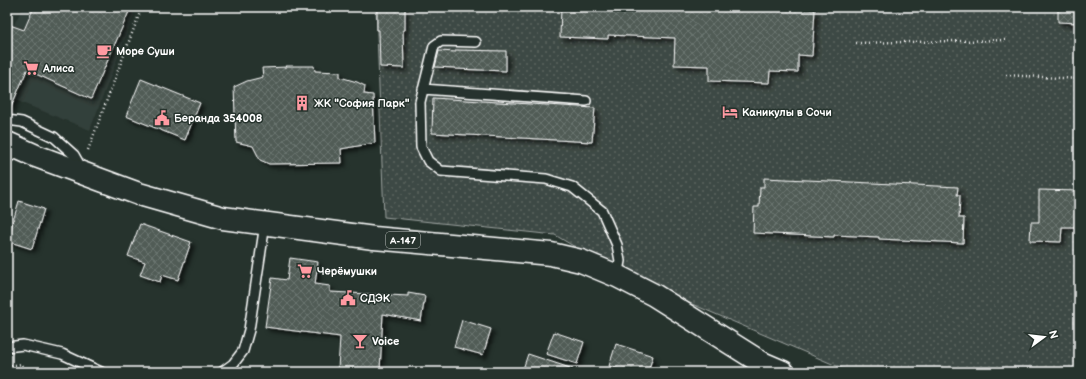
<svg xmlns="http://www.w3.org/2000/svg" width="1086" height="379" font-family="'Balsamiq Sans',sans-serif">
  <style>
    .built { fill: #333f3a }
    .grass { fill: url(#grass-dots); stroke: #9ea4a2 }
    .building { fill: url(#building-cross-hatch); stroke: #fff; filter: url(#shadow) }
    .lines { fill: none; stroke-linecap: round; stroke-linejoin: round }
    .service-casing { stroke: #fff; stroke-width: 12 }
    .primary-casing { stroke: #fff; stroke-width: 25 }
    .path { stroke: #fff; stroke-width: 2.5; stroke-dasharray: 1 3; stroke-linecap: butt }
    .service { stroke: #26332d; stroke-width: 9 }
    .primary { stroke: #26332d; stroke-width: 22 }
    .labels { text-anchor: middle; stroke-width: 3; stroke-linejoin: round; paint-order: stroke }
    .shield { fill: #26332d; stroke: #bec2c0; stroke-width: 1 }
    .shield-label { font-size: 10px; font-weight: bold; fill: #fff }
    .poi-label { font-size: 11px; font-weight: bold; fill: #fff; stroke: #26332d; text-anchor: start }
  </style>
  <defs>
    <pattern id="grass-dots" width="8" height="8" patternUnits="userSpaceOnUse"><rect width="8" height="8" fill="#3e4944"/><path d="M2 2h.1M6 6h.1" fill="none" stroke="#5b6460" stroke-width="1.8" stroke-linecap="round"/></pattern>
    <pattern id="building-cross-hatch" width="8" height="8" patternUnits="userSpaceOnUse"><rect width="8" height="8" fill="#515c57"/><path d="M0 0l8 8M0 8l8-8" fill="none" stroke="#6b7470"/></pattern>
    <filter id="shadow"><feDropShadow dx="3.5" dy="3.5" stdDeviation="2" flood-color="#0009"/></filter>
  </defs>
  <rect width="100%" height="100%" fill="#26332d"/>
  <filter id="ink" filterUnits="userSpaceOnUse"><feTurbulence type="fractalNoise" baseFrequency=".025" numOctaves="2"/><feDisplacementMap in="SourceGraphic" scale="8" xChannelSelector="R" yChannelSelector="G"/><feConvolveMatrix kernelMatrix="1 2 1 2 8 2 1 2 1" color-interpolation-filters="sRGB"/></filter>
  <g filter="url(#ink)">
    <path class="built" d="M23 7H137L90 130 7 97V38Z"/>
    <path class="grass" d="M376 7H1079V372H851L617 272 555 235 384 217Z"/>
    <path class="building" d="M34 7H131L91 99 27 70 8 114H7V24L24 30Z
      M377 7H405V30H403L404 68 380 67 379 30H377Z
      M561 7H800V9L815 10 812 56 798 55V72L770 71 769 83 709 81V66L674 65 675 38 608 35V39L560 37Z
      M1058 7H1079V23L1058 22Z
      M456 50 506 51V71L455 69V68L435 67 439 51 456 52Z
      M286 66H314L315 71 340 72V77L357 82 365 86 364 94 373 95 375 143 341 149 342 163 269 164 260 160 253 146 236 142 234 87 247 81 263 77 262 68 287 67Z
      M141 79 200 103 185 140 126 116Z
      M433 98 595 108 592 142 432 133Z
      M764 178 958 187 957 195H960L959 218H964L963 243 879 239V237L834 235V237L753 233 754 207H759L760 187H764Z
      M1039 190 1079 191V227H1062L1061 242 1030 241 1031 222H1039Z
      M19 201 44 209 32 249 7 241Z
      M140 224 191 242 178 280 162 275 160 282 140 275 145 262 128 256Z
      M290 258 318 262 315 284 330 286V292L408 296V293L425 296 421 321 383 314 380 371 365 370 364 372H341V369H338L340 337 265 327 272 278 287 280Z
      M462 320 491 329 483 355 454 347Z
      M554 332 584 342 577 364 546 354Z
      M616 344 653 356 648 372H628L609 366Z
      M528 354 573 369 572 372H522Z"/>
    <g class="lines">
      <g class="service-casing">
        <path id="service" d="M476 42 441 41 434 46 420 102 421 147 428 161 441 171 546 179 572 187 602 211 617 245 620 261 617 276
          M423 89 586 101
          M7 120 22 122 54 137 74 155 82 169
          M7 158 15 154 17 148
          M7 347 23 345 62 354 101 372
          M222 372 233 364 243 351 249 330 265 224"/>
      </g>
      <g class="primary-casing">
        <path id="primary" d="M7 143 36 156 139 194 223 218 374 238 551 254 581 261 617 276 654 295 762 363 783 372"/>
      </g>
      <path class="path" d="M856 43 1007 40
        M1006 75 1079 79
        M88 150 142 7
        M7 366 22 364 24 372"/>
      <use href="#service" class="service"/>
      <use href="#primary" class="primary"/>
    </g>
  </g>
  <defs>
    <g id="cafe-bare" transform="scale(1.2)"><path d="M-5.5-4.5H6V0H3Q3 3.5 0 3.5H-2.5Q-5.5 3.5-5.5 0ZM3-3.2v2h1.7v-2ZM-6 4.5H4V6H-6Z" fill="#ff9aa2" stroke="#26332d" stroke-width="2.5" paint-order="stroke"/></g>
    <g id="supermarket-bare" transform="scale(1.2)"><path d="M-6-5.5h2.5l.6 2H6L4.5 2H-2.5L-4.4-4H-6ZM-1.5 3.2a1.3 1.3 0 1 0 .1 0ZM3 3.2a1.3 1.3 0 1 0 .1 0Z" fill="#ff9aa2" stroke="#26332d" stroke-width="2.5" paint-order="stroke"/></g>
    <g id="building-bare" transform="scale(1.2)"><path d="M-4-6H4V6H1V3H-1V6H-4ZM-2.5-4.3h1.7v1.8h-1.7ZM.8-4.3h1.7v1.8H.8ZM-2.5-1h1.7V.8h-1.7ZM.8-1h1.7V.8H.8Z" fill="#ff9aa2" stroke="#26332d" stroke-width="2.5" paint-order="stroke"/></g>
    <g id="hotel-bare" transform="scale(1.2)"><path d="M-6-4.5h1.5V1H6V5H4.5V3h-9V5H-6ZM-4 0a1.8 1.8 0 1 1 3.6 0ZM.5 0V-2.5h3Q6-2.5 6 0Z" fill="#ff9aa2" stroke="#26332d" stroke-width="2.5" paint-order="stroke"/></g>
    <g id="civic-bare" transform="scale(1.2)"><path d="M-.6-6.5H3V-4.5H.6V-3L4-1V1h2V6H-6V1h2V-1L-.6-3ZM-1.2 2.5V6h2.4V2.5Z" fill="#ff9aa2" stroke="#26332d" stroke-width="2.5" paint-order="stroke"/></g>
    <g id="bar-bare" transform="scale(1.2)"><path d="M-6-5H6L.8 .8V4.5H3.5V6h-7V4.5H-.8V.8Z" fill="#ff9aa2" stroke="#26332d" stroke-width="2.5" paint-order="stroke"/></g>
  </defs>
  <g fill-rule="evenodd">
    <use href="#cafe-bare" x="104" y="51"/>
    <use href="#supermarket-bare" x="31" y="68"/>
    <use href="#building-bare" x="302" y="103"/>
    <use href="#hotel-bare" x="730" y="112"/>
    <use href="#civic-bare" x="162" y="118"/>
    <use href="#supermarket-bare" x="305" y="271"/>
    <use href="#civic-bare" x="348" y="298"/>
    <use href="#bar-bare" x="360" y="341"/>
  </g>
  <g class="labels">
    <rect class="shield" x="386" y="232" width="34" height="16" rx="3"/>
    <g class="shield-label">
      <text x="403" y="244">А-147</text>
    </g>
    <g class="poi-label">
      <text x="116" y="55">Море Суши</text>
      <text x="43" y="72">Алиса</text>
      <text x="314" y="107">ЖК "София Парк"</text>
      <text x="742" y="116">Каникулы в Сочи</text>
      <text x="174" y="122">Беранда 354008</text>
      <text x="317" y="275">Черёмушки</text>
      <text x="360" y="302">СДЭК</text>
      <text x="372" y="345">Voice</text>
    </g>
  </g>
  <rect width="1086" height="379" fill="none" stroke="#26332d" stroke-width="24"/>
  <rect x="12" y="12" width="1062" height="355" fill="none" stroke="#fff" stroke-width="1.5" filter="url(#ink)"/>
  <g transform="translate(1044 337) rotate(75)" stroke="#26332d" stroke-width="3" paint-order="stroke">
  <path d="M0-3L7 15L0 10L-7 15Z" fill="#ffffff"/>
  <text y="-6" font-size="11" font-weight="bold" text-anchor="middle" fill="#ffffff">N</text>
  </g>
</svg>
